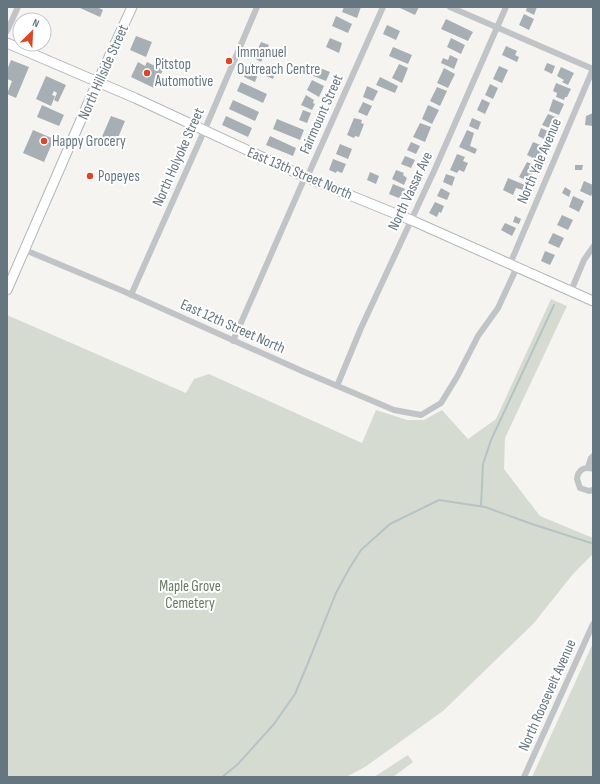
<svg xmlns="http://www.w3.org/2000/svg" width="600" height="784" font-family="'Sofia Sans Condensed',sans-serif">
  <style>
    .green { fill: #d6dbd2 }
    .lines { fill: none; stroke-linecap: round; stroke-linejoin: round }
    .stream { stroke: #b6c3c6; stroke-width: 2 }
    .building { fill: #a7afb4 }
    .secondary-casing { stroke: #b0b6ba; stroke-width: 11 }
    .minor { stroke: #c0c4c7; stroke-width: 6 }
    .secondary { stroke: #fff; stroke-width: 9 }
    .poi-dot { fill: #dc4629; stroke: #fff; stroke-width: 1.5 }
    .labels { text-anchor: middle; stroke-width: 4; stroke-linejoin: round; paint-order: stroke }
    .poi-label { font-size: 15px; fill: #657681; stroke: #fff; text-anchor: start }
    .street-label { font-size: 15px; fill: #657681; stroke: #fff }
    .park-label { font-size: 15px; fill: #697863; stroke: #fff }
  </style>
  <rect width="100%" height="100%" fill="#f5f4f1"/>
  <path class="green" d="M551 299 567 306 505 438 504 469 540 516 593 538V554L573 574 534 623 443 711 365 767 346 777H7V315L186 393 194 379 209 374 362 443 376 410 407 420H424L442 410 468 439 496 419Z
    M593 643V777H532Z
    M408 755 413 762 393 777H374Z"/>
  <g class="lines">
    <path class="stream" d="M481 506 483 464 491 440 554 305
      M222 777 237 765 274 724 295 694 308 663 336 593 349 569 361 550 390 524 439 500 485 507 532 524 591 543"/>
  </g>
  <path class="building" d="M81 7H97L103 10 100 17 80 8Z
    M344 7H361L357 18 342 12Z
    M398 7H419L415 15Z
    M527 7H537L534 15 526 11Z
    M524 14 534 19 529 30 519 25Z
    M336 16 352 24 348 33 332 26Z
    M446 19 473 32 468 41 441 29Z
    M387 25 400 31 396 40 383 34Z
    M136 36 152 42 146 57 130 50Z
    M330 38 342 43 339 53 326 47Z
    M451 38 465 45 461 54 447 47Z
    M261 42 269 45 261 62 254 58Z
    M506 46 517 51 515 55 519 57 517 62 502 55Z
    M393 47 412 55 408 64 389 56Z
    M450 55 458 59 454 69 441 63 443 58 448 60Z
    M11 60 29 67 16 98 7 94 12 81 7 79V70Z
    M138 62 145 66 147 62 163 70 154 88 131 77Z
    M251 62 261 66 255 82 244 77Z
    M547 63 555 66 552 74 544 70Z
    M399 64 408 68 402 83 392 78Z
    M315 66 330 72 326 81 311 75Z
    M499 66 508 70 502 83 493 79Z
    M561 67 574 73 568 85 562 82 564 80 557 76Z
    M444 68 455 74 448 88 437 83Z
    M268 71 275 73 273 79 266 76Z
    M46 76 66 85 58 102 54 100 57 93 54 91 52 95 55 96 51 106 36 99Z
    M380 77 398 86 395 93 376 85Z
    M312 80 324 86 319 97 307 90Z
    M241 82 267 94 263 103 237 91Z
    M556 83 571 89 567 97H565L564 100 556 97 557 93 553 91Z
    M490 84 498 88 493 99 485 95Z
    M367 86 378 91 373 101 363 97Z
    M437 87 447 91 440 106 430 101Z
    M306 95 314 100 313 103 315 104 312 110 301 105Z
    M482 99 490 103 485 114 477 110Z
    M553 99 564 104 559 115 549 111Z
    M233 100 259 112 255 121 229 109Z
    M363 102 372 106 367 116 358 112Z
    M42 105 64 115 59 126 37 117Z
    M428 105 439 110 432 124 422 119Z
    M303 110 311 113 307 123 299 120Z
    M593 113V126L585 125 586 116Z
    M548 114 558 118 552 129 542 125Z
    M111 116 125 121 115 145 101 139Z
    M226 116 252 128 248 137 222 125Z
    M354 118 362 120 361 123 364 124 359 137 355 136 354 138 347 135Z
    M472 118 481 122 478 130 469 126Z
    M277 119 304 130 300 140 273 129Z
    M420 123 431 127 425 142 413 137Z
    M541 128 550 132 546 140 538 136Z
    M33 130 54 139 44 162 23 153Z
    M467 130 474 133 470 146 477 149 475 154 459 147Z
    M270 136 296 148 293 156 266 145Z
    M411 142 420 146 416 154 407 150Z
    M533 142 543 146 540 152 543 153 539 161 527 155Z
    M340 144 352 149 348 159 336 154Z
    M457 154 465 157 463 161 468 163 464 172 459 170 457 173 450 170Z
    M405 156 415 160 411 168 401 164Z
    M333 159 346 164 342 173 337 171 336 173 329 170Z
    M527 162 536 166 529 182 519 177Z
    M575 165H583L582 170H575Z
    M396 170 404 173 403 175 407 178 404 185 392 179Z
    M370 172 379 176 376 184 367 180Z
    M446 174 455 177 452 186 443 182Z
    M508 178 525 185 523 190 516 188 513 195 503 190Z
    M584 181 593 185V192L591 196 580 191Z
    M393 184 405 189 401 199 389 194Z
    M565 187 571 191 569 197 562 193Z
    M441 188 450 193 447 200 437 196Z
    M573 196 584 201 579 212 569 207Z
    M435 202 444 206 441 213 439 212 437 217 429 213Z
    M562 215 573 220 568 230 557 225Z
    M515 216 521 219 519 224 513 222Z
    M505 223 516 228 512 236 501 230Z
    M553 233 564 238 559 248 548 243Z
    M545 251 555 255 550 265 541 261Z"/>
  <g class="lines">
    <g class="secondary-casing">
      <path id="secondary" d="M7 43 135 98 305 177 411 220 593 301
        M7 290 93 92 132 7"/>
    </g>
    <path class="minor" d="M450 7 593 69
      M7 31 18 7
      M25 250 123 291 302 371 394 410 421 415 441 403 457 377 478 336 498 308 517 267
      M510 264 593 69
      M571 291 584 260 593 247
      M131 295 205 129 257 7
      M233 341 305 177 309 173 383 7
      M337 386 361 328 435 169 506 7
      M588 467 591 458 593 456
      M593 469C584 466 578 470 577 479L580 488 589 491 593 490
      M524 777 593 624"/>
    <use href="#secondary" class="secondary"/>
  </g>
  <g class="poi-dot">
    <circle cx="229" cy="61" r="4"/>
    <circle cx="147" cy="73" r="4"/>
    <circle cx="44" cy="141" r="4"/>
    <circle cx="90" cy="176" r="4"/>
  </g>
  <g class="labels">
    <g class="poi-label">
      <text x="237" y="57">Immanuel<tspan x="237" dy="17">Outreach Centre</tspan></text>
      <text x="155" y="69">Pitstop<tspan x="155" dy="17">Automotive</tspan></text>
      <text x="52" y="146">Happy Grocery</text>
      <text x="98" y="181">Popeyes</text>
    </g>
    <g class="street-label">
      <text transform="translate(103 72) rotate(-66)" y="5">North Hillside Street</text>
      <text transform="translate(321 114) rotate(-66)" y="5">Fairmount Street</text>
      <text transform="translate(178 157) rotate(-66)" y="5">North Holyoke Street</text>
      <text transform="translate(539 161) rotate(-67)" y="5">North Yale Avenue</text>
      <text transform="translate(300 173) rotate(23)" y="5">East 13th Street North</text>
      <text transform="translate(410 191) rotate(-65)" y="5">North Vassar Ave</text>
      <text transform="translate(233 326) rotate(24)" y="5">East 12th Street North</text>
      <text transform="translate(547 695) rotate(-66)" y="5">North Roosevelt Avenue</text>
    </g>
    <g class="park-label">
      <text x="190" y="591">Maple Grove<tspan x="190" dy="17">Cemetery</tspan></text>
    </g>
  </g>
  <rect width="600" height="784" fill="none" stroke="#657681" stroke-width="16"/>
  <g transform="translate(32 32) rotate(24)"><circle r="19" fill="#ffffff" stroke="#c1c8cd"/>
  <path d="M0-3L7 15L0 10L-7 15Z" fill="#dc4629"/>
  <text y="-6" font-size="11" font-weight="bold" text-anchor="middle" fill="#657681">N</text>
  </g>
</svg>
